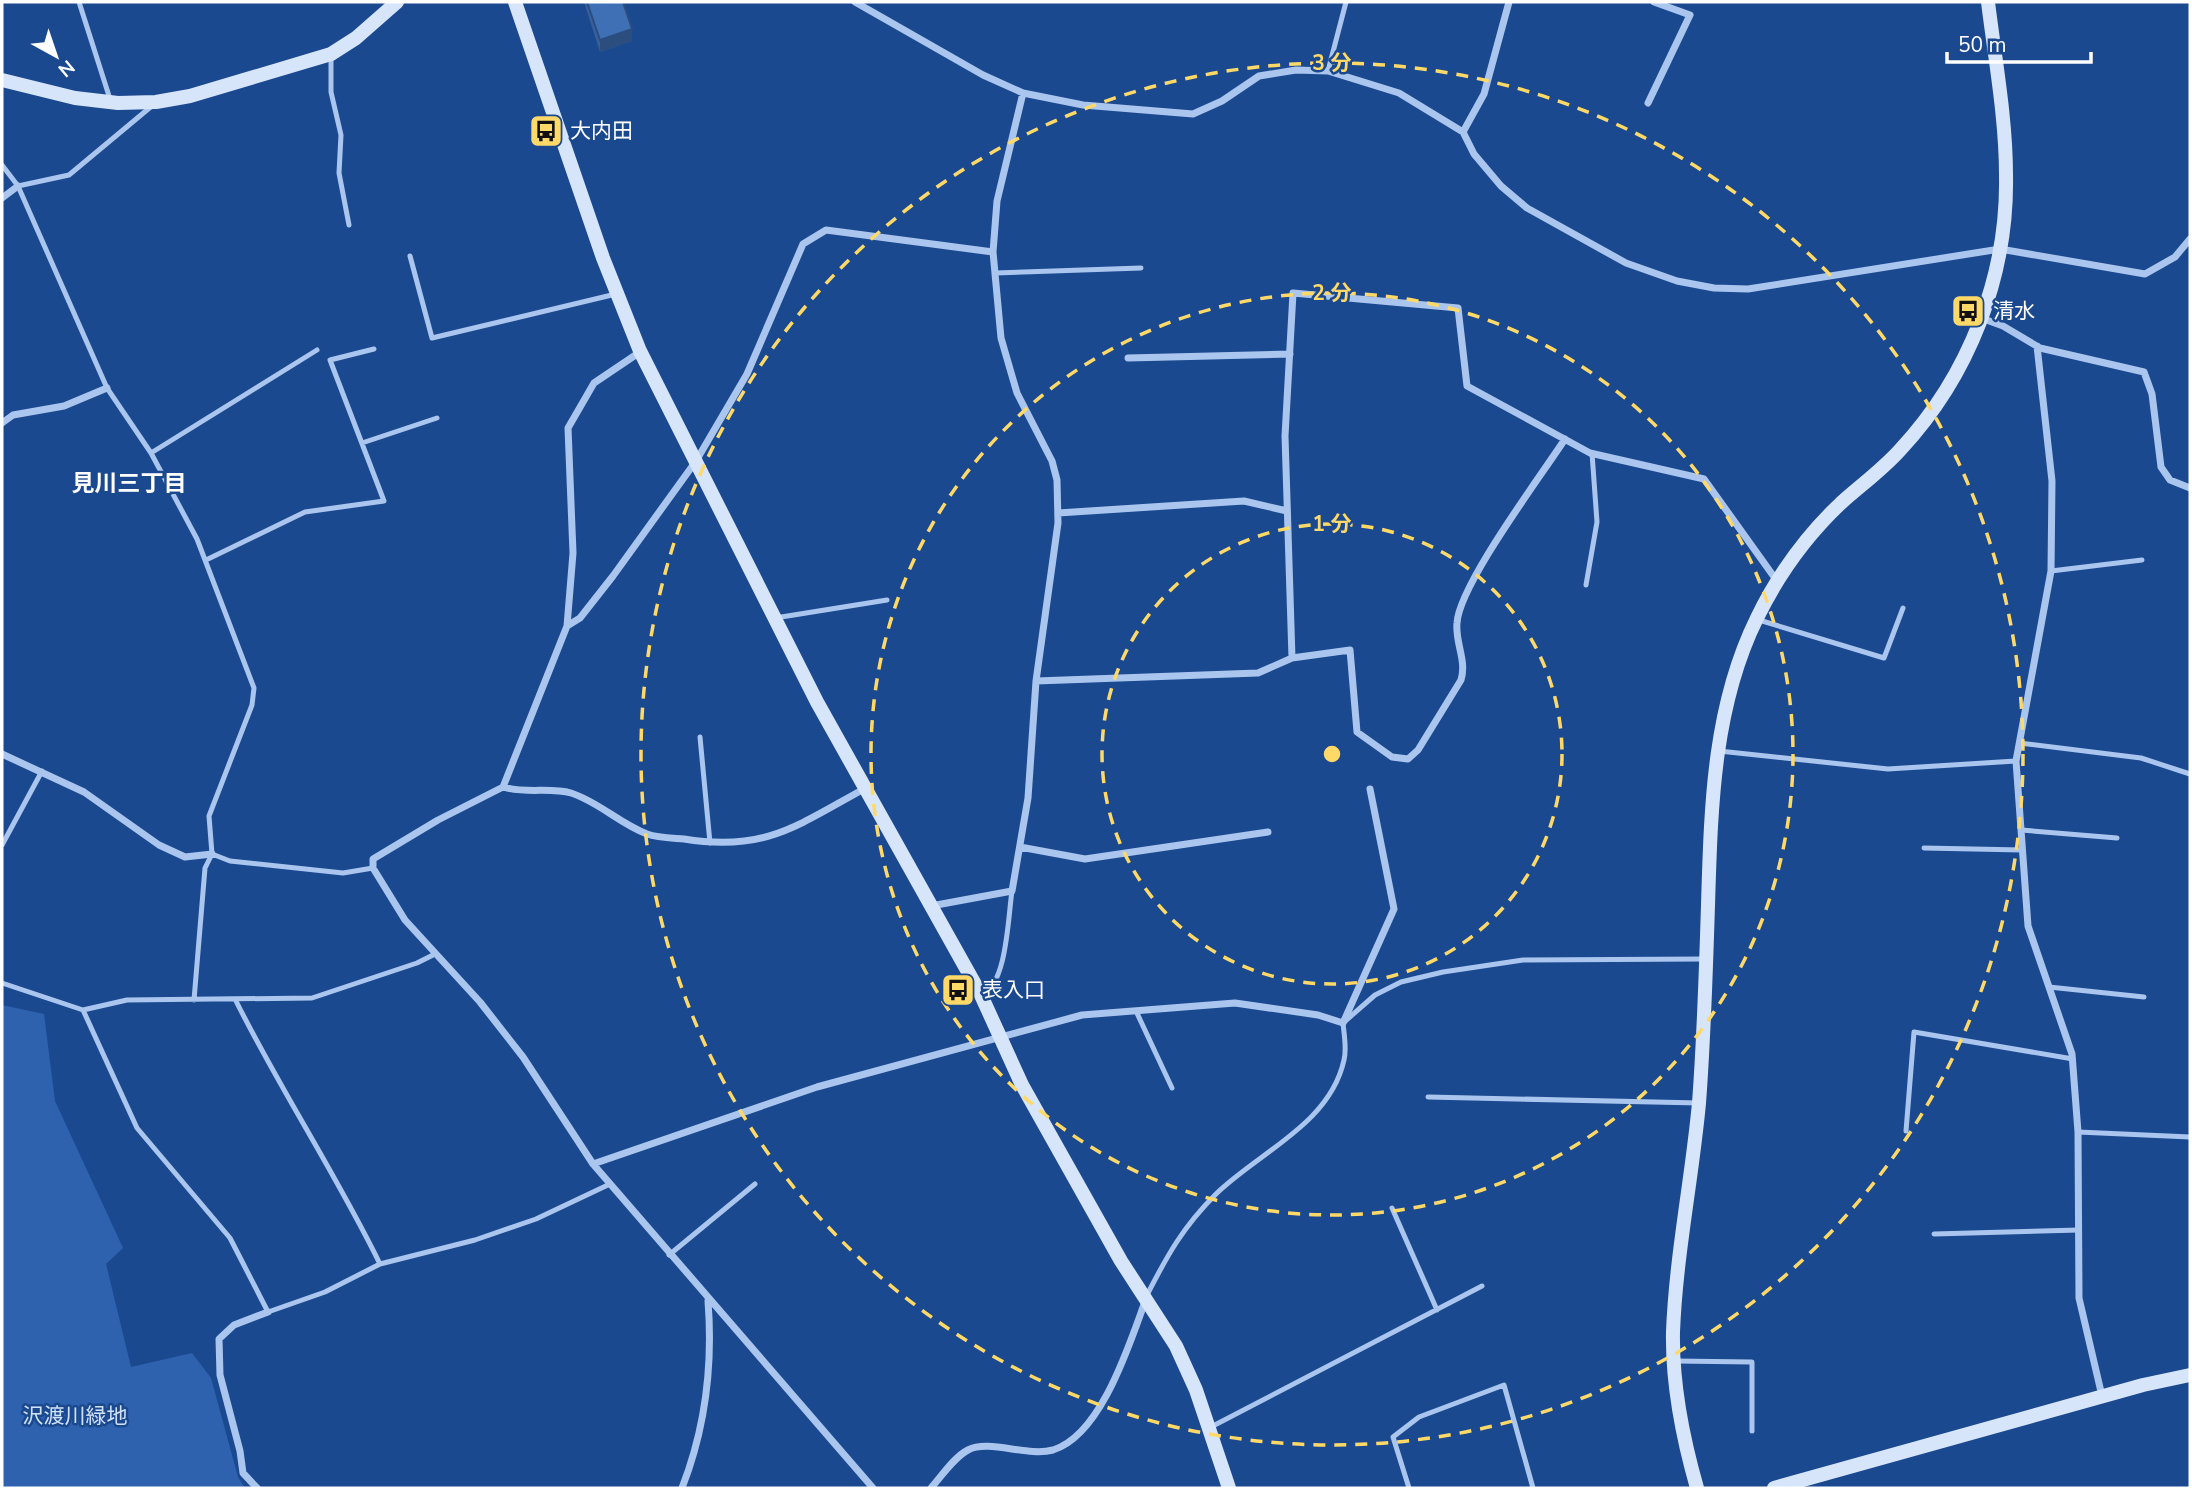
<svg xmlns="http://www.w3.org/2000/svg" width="2192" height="1490" font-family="'Nunito Sans','Noto Sans JP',sans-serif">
<rect width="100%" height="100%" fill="#1b4990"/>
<path fill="#2e62ae" d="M2,1005L44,1014L55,1101L123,1248L106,1264L131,1367L192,1353L211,1378L238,1477L245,1488H2Z"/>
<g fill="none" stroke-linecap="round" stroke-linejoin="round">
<path stroke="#aac6ee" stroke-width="5" d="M79,2L110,99
M331,57V92L341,135L339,173L349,225
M1328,71L1346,2
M2,165L18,186L107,388L151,453L197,539L254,688L252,705L209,816L212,854L230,861L343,873L373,868
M18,186L69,175L153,105
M410,256L432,338L616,294
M995,273L1141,268
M362,443L437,418
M151,453L317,350
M206,560L305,512L384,501L330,360L374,349
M2051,571L2142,560
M1586,585L1597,522L1592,453
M775,618L887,600
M1759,620L1884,658L1903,608
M700,737L710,843
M2019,743L2141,758L2190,774
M1719,751L1888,769L2016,761
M2021,830L2117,838
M2,845L42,771
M1924,848L2022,850
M2,983L83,1010L127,1000L312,998L417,963L435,954
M2049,987L2144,997
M982,995C1007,984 1008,917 1012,891
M194,1000L205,868L212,854
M236,1001C281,1091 336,1174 380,1264
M83,1010L137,1128L230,1238L268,1312L325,1292L380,1264L475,1240L536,1219L610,1184
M1136,1011L1172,1088
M1428,1097L1699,1103
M1906,1131L1914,1032L2073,1059
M2078,1132L2190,1137
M1392,1208L1437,1310
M1934,1234L2079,1230
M669,1255L755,1184
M1147,1295C1168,1254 1183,1227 1216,1194C1259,1152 1330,1124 1344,1060C1347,1049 1344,1034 1343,1023L1375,995L1401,982L1443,972L1523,960L1703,959
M1675,1361L1752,1362V1431
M1209,1428L1482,1286
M1409,1488L1393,1437L1419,1417L1504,1385L1533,1488"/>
<path stroke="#aac6ee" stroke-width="7" d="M855,2L983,75L1023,93L1083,105L1193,114L1222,101L1259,76L1296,70L1328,71L1399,93L1463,132L1474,154L1501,186L1527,208L1626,263L1677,281L1714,288L1748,289L2000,249L2145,274L2175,257L2190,239
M1648,103L1690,15L1654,2
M1463,132L1484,94L1509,2
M2,198L18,186
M1981,318L2003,326L2040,348L2144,372L2152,394L2161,467L2170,480L2190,488
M2037,346L2052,481L2051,571L2016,761L2028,926L2072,1054L2078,1132L2079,1298L2102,1396
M1128,358L1290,354
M2,423L13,415L64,406L107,388
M1058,513L1244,501L1287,511
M567,626L573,553L568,428L594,383L640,352
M1292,658L1350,650L1357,732L1392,757L1408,759L1418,750L1461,680C1467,660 1455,643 1457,623C1459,585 1541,476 1565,439
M1036,681L1258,673L1292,658L1285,436L1293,293L1458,308L1467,386L1590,453L1704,479L1777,581
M2,754L84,792L159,845L185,857L212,854
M503,787C525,794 550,787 571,793C599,802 620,824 647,834C658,838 672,838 684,839C765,852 796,826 864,789
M1020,847L1085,859L1268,832
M931,906L1012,891L1028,798L1036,681L1058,523L1057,480L1052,461L1017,393L1001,338L993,252L997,201L1023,93
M593,1164L817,1087L1082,1015L1235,1003L1318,1015L1343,1023L1394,909L1370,789
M257,1488L243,1473L240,1451L220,1375L219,1339L234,1325L268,1312
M682,1488C705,1429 713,1365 708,1301
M873,1488L593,1164L523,1057L480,1002L405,920L373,868V859L438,820L503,787L567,626L580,618L613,576L696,461L747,374L803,244L826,230L993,252
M931,1488C941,1477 954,1457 968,1450C989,1439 1027,1457 1053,1450C1102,1435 1130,1342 1146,1299"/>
<path stroke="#d7e5fa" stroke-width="14" d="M515,2L603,258L640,351L817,702L981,995L1022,1085L1121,1261L1176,1346L1196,1390L1229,1488
M2,80L75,98L118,103L156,102L190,96L331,54L356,38L397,2
M1697,1488C1683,1439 1672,1383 1673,1332C1676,1255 1692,1179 1699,1103C1704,1037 1706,971 1708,905C1711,807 1713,707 1757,618C1778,575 1806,536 1841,503C1861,485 1882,470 1900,450C1969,376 2008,276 2006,175C2006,118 1995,59 1988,2
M1774,1488L2143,1385L2190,1375"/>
</g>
<path fill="#36609d" d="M584,2H623L632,41L600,52Z"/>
<path fill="#2c4e7f" d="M632,29V41L600,52V40Z"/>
<path fill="#3f70b6" stroke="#2c4e7f" stroke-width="2" d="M587,2H623L632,29L600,40Z"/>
<g fill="none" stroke="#ffd967" stroke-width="3.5" stroke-dasharray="12 9">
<circle cx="1332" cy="754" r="230"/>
<circle cx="1332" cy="754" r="461"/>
<circle cx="1332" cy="754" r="691"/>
</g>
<defs>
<symbol id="bus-square" viewBox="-11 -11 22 22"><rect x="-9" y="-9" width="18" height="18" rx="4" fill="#ffd967" stroke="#1b4990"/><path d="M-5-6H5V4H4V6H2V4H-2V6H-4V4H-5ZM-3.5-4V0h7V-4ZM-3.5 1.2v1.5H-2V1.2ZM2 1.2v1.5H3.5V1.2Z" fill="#111"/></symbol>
</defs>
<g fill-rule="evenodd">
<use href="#bus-square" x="527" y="112" width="38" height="38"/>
<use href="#bus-square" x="1949" y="292" width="38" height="38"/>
<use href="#bus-square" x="939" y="971" width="38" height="38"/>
</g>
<g text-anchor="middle" stroke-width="5" stroke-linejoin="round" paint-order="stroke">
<g font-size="21" fill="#fff" stroke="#1b4990" text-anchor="start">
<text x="570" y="138">大内田</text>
<text x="1993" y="318">清水</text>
<text x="982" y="997">表入口</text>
</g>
<g font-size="21" fill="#d0e1fa" stroke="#1b4990">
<text x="75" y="1423">沢渡川緑地</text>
</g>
<g font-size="23" font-weight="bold" fill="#fff" stroke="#1b4990">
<text x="129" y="491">見川三丁目</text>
</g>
</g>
<circle cx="1332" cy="754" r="10" fill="#ffd967" stroke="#1b4990" stroke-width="3.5"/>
<g font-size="21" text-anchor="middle" font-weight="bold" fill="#ffd967" stroke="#1b4990" stroke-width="5" stroke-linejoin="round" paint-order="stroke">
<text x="1332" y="70">3 分</text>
<text x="1332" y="300">2 分</text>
<text x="1332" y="531">1 分</text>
</g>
<rect width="2192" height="1490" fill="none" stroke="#ffffff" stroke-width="7"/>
<g transform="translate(56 56) rotate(140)" stroke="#1b4990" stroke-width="5" paint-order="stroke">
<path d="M0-5L12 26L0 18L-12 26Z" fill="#ffffff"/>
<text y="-10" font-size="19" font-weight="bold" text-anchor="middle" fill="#ffffff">N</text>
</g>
<path d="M1947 52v10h144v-10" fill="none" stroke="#ffffff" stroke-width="3.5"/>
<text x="1958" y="52" font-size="21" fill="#ffffff" stroke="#1b4990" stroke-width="5" paint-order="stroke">50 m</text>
</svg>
